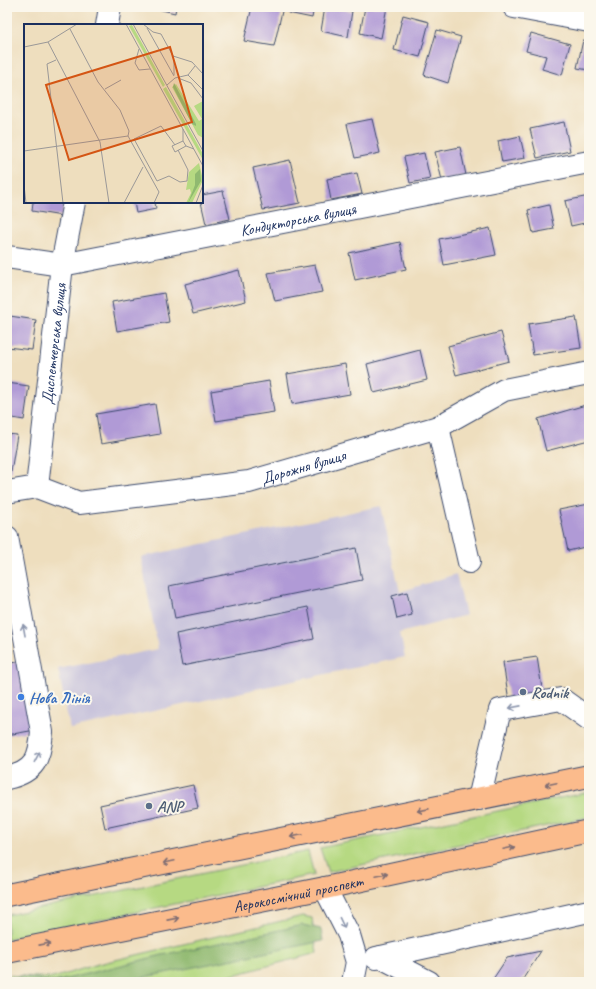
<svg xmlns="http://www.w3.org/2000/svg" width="596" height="989" font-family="Caveat,sans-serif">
<rect width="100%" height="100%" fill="#fbf7ec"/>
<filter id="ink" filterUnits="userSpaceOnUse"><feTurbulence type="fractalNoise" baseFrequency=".025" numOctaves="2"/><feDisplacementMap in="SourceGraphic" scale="8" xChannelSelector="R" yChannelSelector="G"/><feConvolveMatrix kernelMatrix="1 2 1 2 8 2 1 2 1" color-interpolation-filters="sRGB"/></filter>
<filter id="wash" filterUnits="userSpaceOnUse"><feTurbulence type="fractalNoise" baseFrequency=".012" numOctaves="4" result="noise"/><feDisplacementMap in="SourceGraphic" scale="16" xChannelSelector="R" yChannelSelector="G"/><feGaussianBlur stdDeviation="0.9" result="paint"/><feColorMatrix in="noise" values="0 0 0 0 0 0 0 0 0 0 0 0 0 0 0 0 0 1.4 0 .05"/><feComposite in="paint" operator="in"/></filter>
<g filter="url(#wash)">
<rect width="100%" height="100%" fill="#eedebe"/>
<path fill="#c5c0da" d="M381,506L400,592L456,574L466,615L400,633L405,657L70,729L58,669L158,649L141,557Z"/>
<path fill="#b6d982" stroke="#688470" d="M589,792V817L328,872L320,848Z
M308,851L314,875L7,939V915Z
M303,916L312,918L317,953L207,982H7V975L53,978L98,964Z"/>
<path fill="#90b970" stroke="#567467" d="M303,925L321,929L323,941L120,982H7V979L22,976L54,982L162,955Z"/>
<g id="blocks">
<path fill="#b09ad6" d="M149,7H176L175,13Z
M252,7H283L274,46L244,41Z
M289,7H314L312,18L288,13Z
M325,7L352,11L348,37L321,31Z
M365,7H387L381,38L360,33Z
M403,15L429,22L420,57L394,50Z
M437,30L461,37L448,83L424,75Z
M531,33L570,44L562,75L542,69L546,56L526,51Z
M583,40L589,41V70L577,68Z
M372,119L380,153L355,158L347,124Z
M564,122L570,151L537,158L530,129Z
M520,136L525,158L502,162L498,141Z
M460,147L466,175L442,180L435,152Z
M424,153L430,179L410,183L404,157Z
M290,160L300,203L263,210L253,168Z
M357,173L362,194L331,200L327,179Z
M223,191L230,219L206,224L201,202L202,195Z
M589,196V222L571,226L565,201Z
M33,202H64L62,216L32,211Z
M134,202H155L156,209L136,213Z
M549,205L554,229L533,233L528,210Z
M490,228L496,255L444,265L439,239Z
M400,242L406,269L355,280L349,253Z
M315,265L322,292L275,301L268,273Z
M239,270L246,301L193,314L185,284Z
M164,293L169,322L117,331L112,302Z
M10,316L36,320L32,350L7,347Z
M576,317L581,348L533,355L528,324Z
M501,332L509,361L456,375L448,346Z
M420,350L427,380L374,393L367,364Z
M345,364L350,394L292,404L287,374Z
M269,381L274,412L216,421L211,391Z
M7,383L29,386L24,420L7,417Z
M155,404L160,434L101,444L96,414Z
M589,404V440L546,451L538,419Z
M7,434L17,435L11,472L7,471Z
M589,504V546L568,551L559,510Z
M356,548L362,580L175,618L169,586Z
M407,592L412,615L397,619L392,596Z
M308,607L314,639L182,666L176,634Z
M537,657L543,695L509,701L503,662Z
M27,660L41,729L7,735V664Z
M193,785L198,808L105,828L100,805Z
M541,951L521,982H491L507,958Z"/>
</g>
</g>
<g filter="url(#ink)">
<use href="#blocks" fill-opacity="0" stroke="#3b496c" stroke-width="1"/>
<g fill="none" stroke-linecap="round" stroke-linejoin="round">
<defs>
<g id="minor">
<path d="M514,7L589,21"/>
<path d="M107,25L110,7"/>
<path id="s1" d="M7,257L62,265L589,162"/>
<path d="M438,427L469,562"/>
<path id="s2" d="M37,487L62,265L74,202"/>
<path id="s3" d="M7,492L37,487L79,503L249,482L438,427L504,390L589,373"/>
<path d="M7,537L42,732C40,758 35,772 7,778"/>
<path d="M479,799L500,710L561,699L589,719"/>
<path d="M325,888L349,935L357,962L353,982"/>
<path d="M381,957L589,911"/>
<path d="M376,958L381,957L429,982"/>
</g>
<g id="major">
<path d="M7,895L589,776"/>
<path id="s4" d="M7,952L325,888L589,831"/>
</g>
</defs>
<use href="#minor" stroke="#3b496c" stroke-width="24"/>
<use href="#major" stroke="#3b496c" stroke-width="24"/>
<use href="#minor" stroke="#fff" stroke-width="22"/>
<use href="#major" stroke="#fbbb8c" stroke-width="22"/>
</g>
<defs><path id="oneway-shaft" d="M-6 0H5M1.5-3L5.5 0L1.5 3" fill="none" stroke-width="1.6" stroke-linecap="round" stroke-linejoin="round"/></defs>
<g stroke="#8d97ae">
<use href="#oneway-shaft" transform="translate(24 630) rotate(-100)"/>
<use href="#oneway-shaft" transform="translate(515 707) rotate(169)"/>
<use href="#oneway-shaft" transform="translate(37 757) rotate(-63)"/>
<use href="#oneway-shaft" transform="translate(342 923) rotate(64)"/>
</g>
<g stroke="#806e73">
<use href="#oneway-shaft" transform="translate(551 784) rotate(168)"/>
<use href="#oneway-shaft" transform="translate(423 810) rotate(169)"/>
<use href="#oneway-shaft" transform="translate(296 836) rotate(168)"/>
<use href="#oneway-shaft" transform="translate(509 848) rotate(-12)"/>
<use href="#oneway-shaft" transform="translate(169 862) rotate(168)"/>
<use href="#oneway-shaft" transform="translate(382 875) rotate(-12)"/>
<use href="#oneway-shaft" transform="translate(173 919) rotate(-11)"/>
<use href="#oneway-shaft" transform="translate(45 944) rotate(-11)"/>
</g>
</g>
<g fill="#5c6f8a" stroke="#fbf7ec" stroke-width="1.5">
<circle cx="523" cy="692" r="4"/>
<circle cx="149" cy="806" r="4"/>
</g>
<circle fill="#3f7fe0" stroke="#fbf7ec" stroke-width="1.5" cx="21" cy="697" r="4"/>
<g text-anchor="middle" stroke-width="4" stroke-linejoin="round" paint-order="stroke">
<g font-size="16" fill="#1b2f5e" stroke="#fbf7ec">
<text dy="6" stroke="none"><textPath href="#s1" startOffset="296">Кондукторська вулиця</textPath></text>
<text dy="6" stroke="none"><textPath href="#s2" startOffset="144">Диспетчерська вулиця</textPath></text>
<text dy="6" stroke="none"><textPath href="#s3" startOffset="303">Дорожня вулиця</textPath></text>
<text dy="6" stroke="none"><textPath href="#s4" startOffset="297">Аерокосмічний проспект</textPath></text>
</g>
<g font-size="16" font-weight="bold" fill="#4e5e75" stroke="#fbf7ec" text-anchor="start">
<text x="531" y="698">Rodnik</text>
<text x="157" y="812">ANP</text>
</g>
<g font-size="16" font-weight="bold" fill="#366cbe" stroke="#fbf7ec" text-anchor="start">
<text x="29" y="703">Нова Лінія</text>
</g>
</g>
<g transform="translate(24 24)">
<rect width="179" height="179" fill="#eedebe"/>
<path d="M108,1L141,61L139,63L105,2ZM152,60L175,97L178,95L170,82L179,77V114L174,111L148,63ZM142,63L179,130V136L139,65ZM175,139L179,156L168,179H162L167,169L166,165L162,166L165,148Z" fill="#b6d982"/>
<path d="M150,59L172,100V102L168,100L149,63ZM176,145L177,157L164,179L171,161V150Z" fill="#90b970"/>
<path fill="none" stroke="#9a9898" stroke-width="1" d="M102,0L179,142M109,0L179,127M119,0L129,8L137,10L149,32L168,38L179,50M123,4L150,52M46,5L74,58L96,86L105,107L104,112L135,168L130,179M24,18L76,118L85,179M0,23L24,18L53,0M115,25L111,39L115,46L126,45M32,36L23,40L39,179M150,51V37M164,51L179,66M154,54L167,59L179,75M143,61L151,54L164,51L171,42M81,65L97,56M159,105V117L162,122L170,125M159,117L148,122L151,128L162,122M151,121L137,102L110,115L133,157L145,152L156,158L163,157L164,146L154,126M0,127L104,112M0,161L2,179M100,179L119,143M172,179L179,161"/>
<path fill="#d45514" fill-opacity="0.15" stroke="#d45514" stroke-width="2" d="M146,23L168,98L45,136L22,61Z"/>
<rect width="179" height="179" fill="none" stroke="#1b2f5e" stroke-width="2"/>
</g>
<rect width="596" height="989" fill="none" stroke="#fbf7ec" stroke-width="24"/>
</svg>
